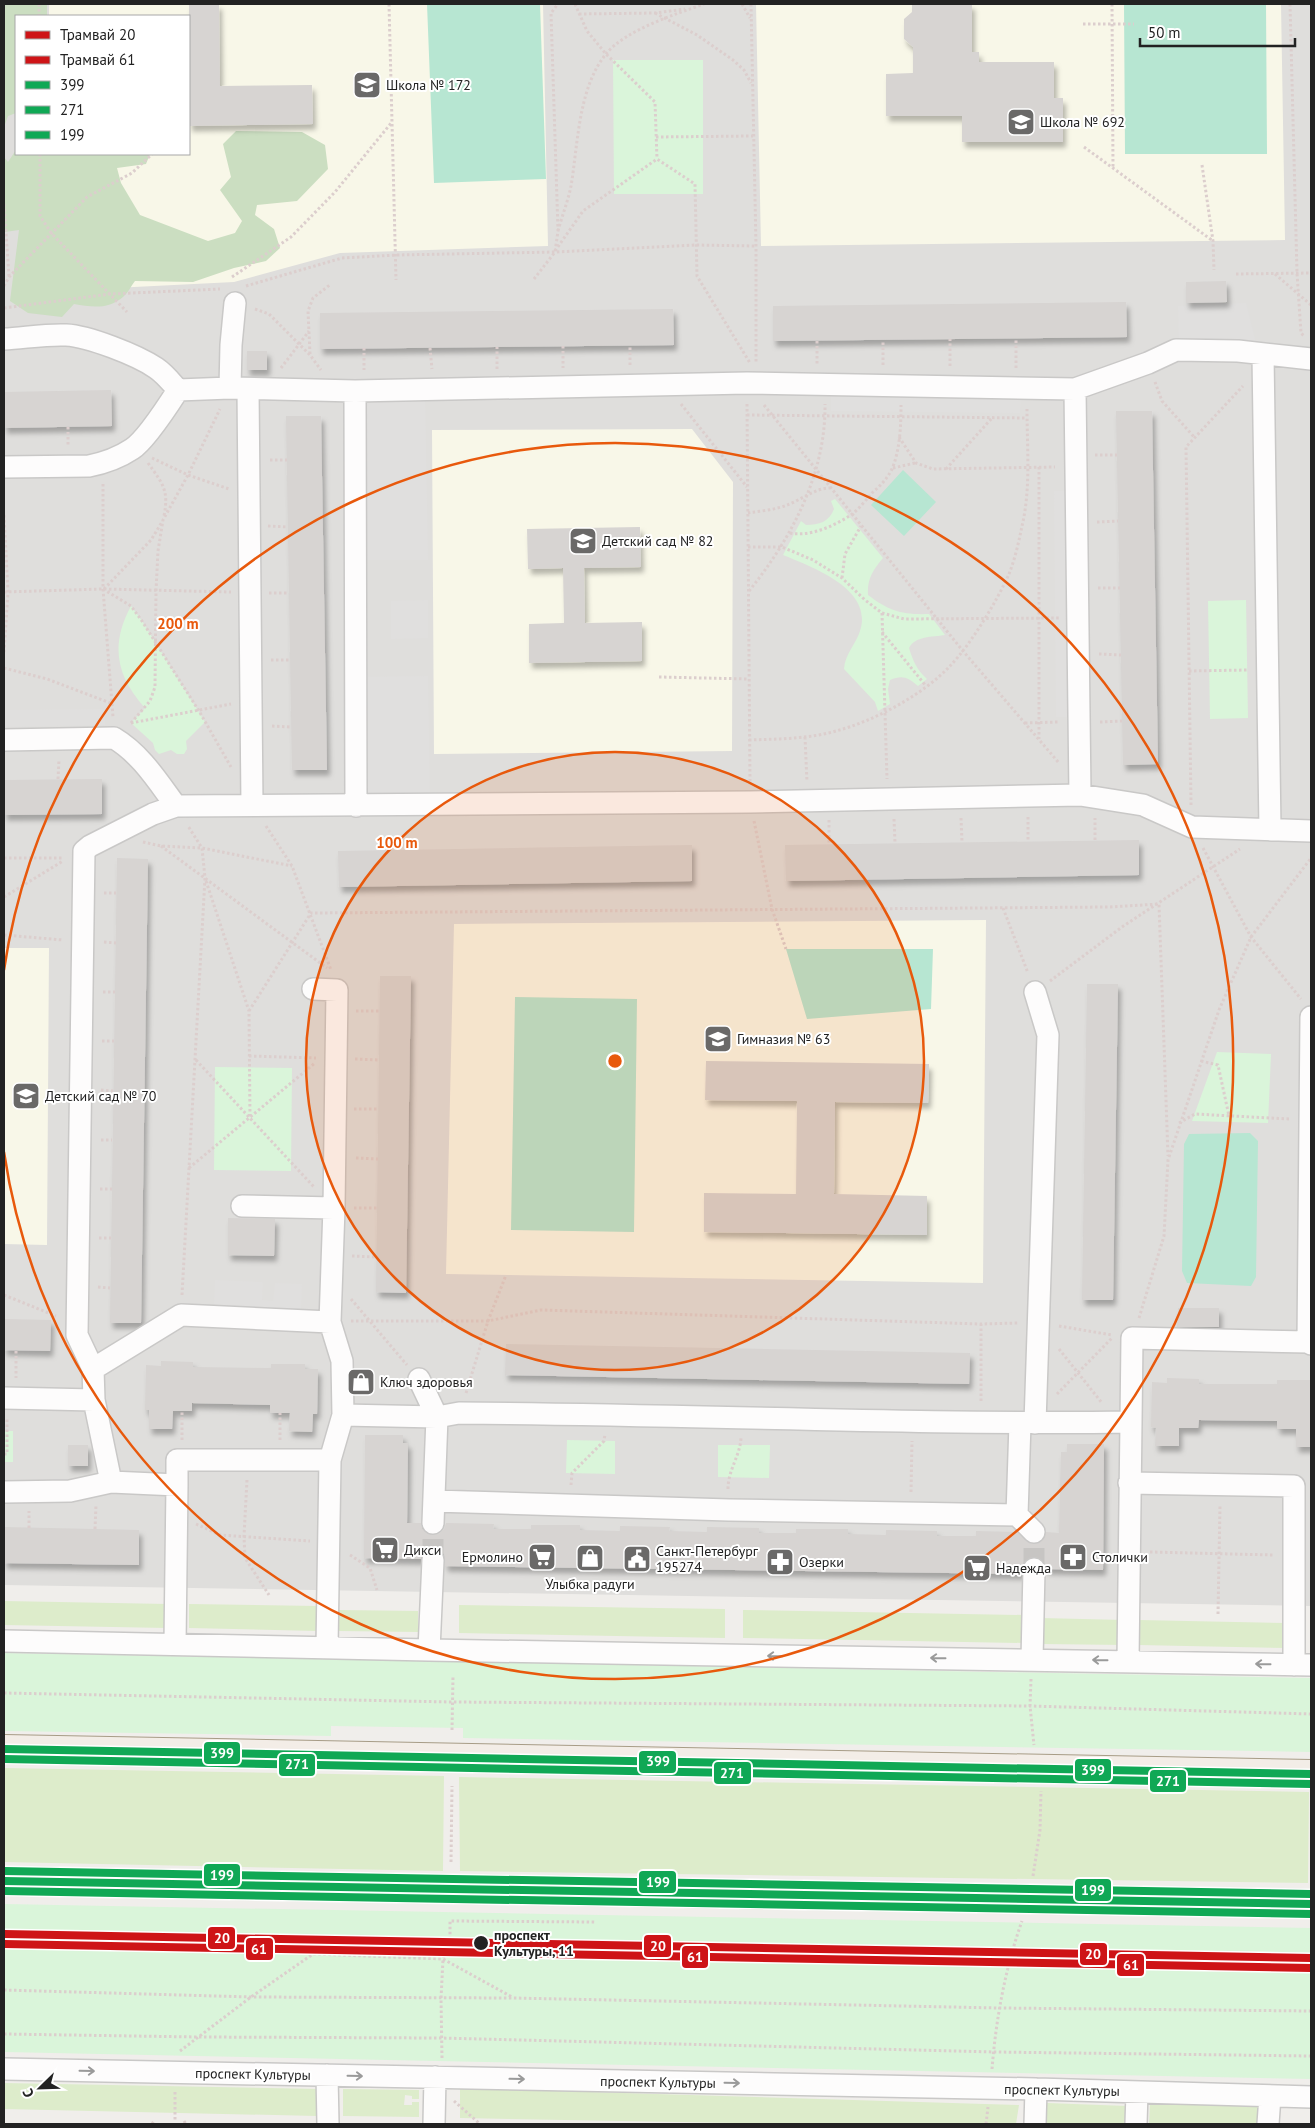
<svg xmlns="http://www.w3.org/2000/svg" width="1315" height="2128" font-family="'PT Sans',sans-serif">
<defs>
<filter id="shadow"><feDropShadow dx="3" dy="5.5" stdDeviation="2.5" flood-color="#0004"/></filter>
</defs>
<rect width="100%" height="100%" fill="#f0eeeb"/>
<path fill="#dfdedc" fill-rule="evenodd" d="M4,4H1311V1606L4,1585ZM16,16H189V154H16Z"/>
<path fill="#f8f7e8" d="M49,4H543L548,246L340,253L234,282L114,288L49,154H189V16H49Z
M756,4H1281L1285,240L761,246Z
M692,429L733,482L732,751L434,754L432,430Z
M986,920L983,1283L446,1274L454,924Z
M4,948H49L47,1245L4,1244Z"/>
<path fill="#ddeccb" d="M4,1601L168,1604L167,1628L4,1625Z
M189,1604L318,1606L317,1631L189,1628Z
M459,1605L725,1609V1638L459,1633Z
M339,1610L418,1611V1632L339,1631Z
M743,1610L1025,1615V1643L743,1638Z
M1040,1618L1125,1620V1645L1040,1644Z
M1139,1620L1285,1623V1648L1138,1645Z
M4,1768L444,1776L443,1871L4,1862Z
M459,1777L1309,1792L1308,1883L460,1871Z
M4,2083L317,2089V2116L4,2109Z
M460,2088L1019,2105L1016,2124H785L460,2118Z
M343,2089L419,2090V2099H412V2096L405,2095L404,2105H412V2102H419V2117L343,2116Z
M1047,2103L1127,2106L1124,2124H1046Z
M1150,2104L1259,2106L1258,2124H1149Z"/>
<path fill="#cbdec1" d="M4,4H47V16H16V113L8,116L4,127Z
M236,131L302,132L325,145L328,169L297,201L257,205L255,215L274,229L280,248L266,261L234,268L193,282L135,281C131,286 128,293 123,297C108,310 91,307 74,304L62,317L28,313L10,301L19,230L5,232L4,238V157L8,162L16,150V154H150L146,164L117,168L121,183L140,215L208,241L235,233L242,221L220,190L231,177L223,144Z"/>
<path fill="#daf5da" d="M613,60H703V194H614Z
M835,499L883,558C873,570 867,579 868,595C889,611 902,615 929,614L945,635C932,637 915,636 909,648C913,661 917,670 927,679L918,686C908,677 902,675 890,680L888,689L890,704L878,711L875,702L844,669C845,654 856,644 860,631C874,589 812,567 783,555L801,521L806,525C819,525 829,522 834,509L831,501Z
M1246,600L1248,718L1210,719L1208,601Z
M131,606L142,621L205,722L186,741L187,749L184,754H177L171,750L159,754L155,750L153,743L131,723L145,708C116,676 110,645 131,606Z
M1217,1052L1271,1054L1268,1123L1192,1121Z
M215,1067L292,1068L291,1171L214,1170Z
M4,1431H13V1462H4Z
M567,1440L615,1441V1474L566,1473Z
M718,1445H770L769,1478L718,1477Z
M4,1653L1311,1678V1752L463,1738V1728L331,1726V1736L4,1731Z
M4,1904L1311,1928V2079L4,2052Z"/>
<path fill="#b7e6d2" d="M427,4H540L546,179L434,183Z
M1124,4H1266L1267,154H1125Z
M903,470L936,502L904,536L871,505Z
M786,949H933L931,1009L807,1019Z
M515,997L637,999L634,1232L511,1230Z
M1250,1133L1258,1141L1256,1277L1251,1286L1187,1283L1182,1271L1184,1144L1189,1134Z"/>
<path fill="#e0dfde" d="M1246,303L1257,347L1179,343L1178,306Z
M425,389L428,560H355V391Z
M831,390L1021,392L1020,413L831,411Z
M1054,491H1069L1071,717H1056Z
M428,600V638L391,639V601Z
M428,676L430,805L356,806L354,677Z
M105,709V725L4,727V710Z
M215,1280L263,1282L262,1300L273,1301L275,1283L302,1284L301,1311L214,1306Z"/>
<path fill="#d7d4d2" filter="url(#shadow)" d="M189,4H219L220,86L312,85L313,124L189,126Z
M912,4H972V52H979V62H1054V98H1063V142H962V116H886V74L913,73V47L904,39V19L912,12Z
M1226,281L1227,302L1186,303V282Z
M1126,302L1127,337L773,341V306Z
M673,309L674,345L320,349V313Z
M247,351H267V370H247Z
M111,390L112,426L4,428V392Z
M1116,411H1152L1158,764L1123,765Z
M286,416H321L327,770H292Z
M640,527L641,567L584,568L585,623L642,622V661L529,663V624L564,623L563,568L528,569L527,529Z
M102,779V814L4,815V780Z
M1139,840V875L786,881L785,845Z
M692,845V881L339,887L338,851Z
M117,858L148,859L141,1323H110Z
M380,976H411L406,1293L376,1292Z
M1087,984H1118L1113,1300H1082Z
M706,1061L929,1064L928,1103L835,1102L834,1194L927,1196V1235L704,1232V1193L796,1194L797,1101L705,1100Z
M228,1218L275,1219L274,1256L228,1255Z
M1178,1308H1219V1327H1177Z
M4,1319L51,1320L50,1351L4,1350Z
M506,1344L970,1353L969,1384L505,1375Z
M161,1361L193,1362V1367L271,1368V1364H305V1369H318L317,1414H313L312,1432L289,1431L290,1413H270V1405L192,1403V1411H173L172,1429H149V1410H145L146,1365L161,1366Z
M1167,1378L1199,1379V1384H1277V1380H1311V1447H1296V1429H1277V1421L1199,1420L1198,1428H1179V1446H1155L1156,1428L1151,1427L1152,1382L1167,1383Z
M365,1435H403V1443H408L407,1523H421L422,1529L432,1535L439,1534L444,1529L446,1523L494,1524L493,1529H531V1525H580V1530L620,1531V1526L670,1527L669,1531L707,1532V1527L759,1528V1533H796V1529H848V1534L886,1535V1530L937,1531V1536H976V1531L1016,1532L1031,1544L1042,1541L1046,1532L1059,1533L1061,1452H1067V1444H1104L1103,1570L1046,1569L1041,1559L1034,1557L1024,1562L1021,1574L445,1566L444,1554L439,1549L433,1548L423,1553L421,1559L364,1558Z
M68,1445H88V1466H68Z
M4,1527L139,1530V1565L4,1563Z"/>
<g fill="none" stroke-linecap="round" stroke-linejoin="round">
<path stroke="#c7c5c3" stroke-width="21" stroke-dasharray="21 11" stroke-linecap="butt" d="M433,1560V1523
M1034,1569V1532"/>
<defs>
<path id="minor" d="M4,339C24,338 46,334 66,335C88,336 137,355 156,368C165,374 171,382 178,390
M1263,355L1270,830
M230,388L231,345L235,303
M248,389L252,805
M1075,389L1080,795
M355,391L356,806
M4,467L89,466C104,463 120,457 132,449C146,440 169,404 178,390L230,388L355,391L747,383L1075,389L1148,363L1176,350L1238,351L1311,359
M4,740L114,738C141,754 158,782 176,806
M313,989L337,990L334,1208L330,1322L342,1361L343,1415L330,1460L327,1647
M242,1206L334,1208
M1308,1342L1311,1017
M93,1369L77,1335L84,851L90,846L153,814L176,806L750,802L1080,795L1143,805L1192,827L1311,831
M419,1379L437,1417L433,1523
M4,1398L94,1400
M343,1415L437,1417L459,1413C683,1414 907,1425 1131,1422L1128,1661
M1131,1422L1132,1338L1308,1342L1311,1344
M1035,1423L1048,1035L1035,992
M111,1482L94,1400L93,1369L181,1315L330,1322
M1129,1483L1294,1486V1665
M177,1485V1460H330
M4,1492L70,1491L111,1482L177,1485L175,1644
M434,1501L729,1510L1017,1515L1034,1532
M1017,1515L1020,1423
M4,1641L429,1650L1311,1665
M429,1650L433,1560
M1032,1660L1034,1569
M4,2069L1036,2089L1311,2097
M327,2075L328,2124
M434,2124L435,2077
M1035,2124L1036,2089
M1136,2124L1137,2092
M1268,2124L1270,2096"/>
<path id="major" d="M4,1749L1311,1774
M4,1881L1311,1904"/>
</defs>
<use href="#minor" stroke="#c9c8c7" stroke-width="24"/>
<use href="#major" stroke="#a79c86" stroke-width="30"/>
<path stroke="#dccecd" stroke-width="3" stroke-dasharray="2.5 2.5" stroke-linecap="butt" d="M39,4V16
M389,4L396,280
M575,4L587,31L606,54L655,102L657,159
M742,4L750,18
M751,4L756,246V363
M1112,4L1113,168
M1290,4L1297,273L1301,333L1305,337
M655,13L697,35L733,60L744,70L751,83
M579,14L655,13L685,9
M1083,24H1134
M656,137L753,136
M1084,147L1213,241
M40,154V216L52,234L127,312
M1202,165L1213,241L1214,270
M4,204L9,276
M558,231C562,216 568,201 571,186C578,145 578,88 606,54C625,30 676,14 704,4
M555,251L583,211L657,159L695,184L697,276L750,363
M1236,274L1311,273
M1275,274L1311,305
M232,277L291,237L335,192L392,122
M534,279L555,252L558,231L551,13L558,4
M4,286L9,277L87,197L132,173L152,154
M246,286L342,258L397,255L555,252L695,245L756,246
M4,308L110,294L220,289
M255,309L269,314L310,355L321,370
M817,341V365
M563,346V368
M364,348V370
M430,348L432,369
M310,354L308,311L313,298L331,284
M630,365V345
M883,365V340
M950,366V339
M281,368L309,331
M1016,368V339
M497,369V347
M1155,382L1162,401L1195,438
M681,404L747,487
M747,404L750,783
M764,405L963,651L1059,763
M747,415L1027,418
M68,427V446
M899,437L916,463L933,469L1055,467
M1095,455H1117
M152,458L188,475L229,489
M270,460H287
M148,463C163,484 169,490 164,516
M1039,467V739
M893,468L915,463
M946,469L992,418
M103,484V589L113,717
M748,513C760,511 775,510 787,505C801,500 815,488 830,488
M4,515L8,592L4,653
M1097,522L1118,521
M268,526L288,527
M790,533C810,537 834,526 851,515C859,509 866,500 872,493C880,486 887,479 892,469C900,450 901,426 901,405
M748,547H782L813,560L842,578L865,600L882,613L904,619L1059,618
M842,578L845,554L861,526
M1098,588H1120
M103,589L131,606L142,621L199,711L231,767
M104,589L151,540L162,522
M749,591C791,539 826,474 825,404
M4,592L103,589L231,592
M269,593H289
M882,613L887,779
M882,632L926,686
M1099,654L1121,655
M271,660H290
M4,668L47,679L113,704
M1189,671L1247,670
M659,677L749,679
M1100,722L1122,721
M131,723L150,701L155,687L156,591L158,551L163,520L188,475L220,409
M131,723L231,704
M1025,723L1059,722
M272,726L291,727
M805,737L807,782
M749,740C778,739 808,739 836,731C874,721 923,695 950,666C971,644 997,601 1009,574C1015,559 1019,541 1022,526C1031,488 1027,448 1027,409
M58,779L59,760
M1191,805L1186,447L1243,386
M1028,817V841
M961,818L962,842
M894,819L895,843
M829,820V844
M754,821L772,909L786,949
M266,826L292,866L331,970
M1095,840V818
M143,842L161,846L202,848L292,866
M161,846L327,968
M1203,848L1251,937L1301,999
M4,858H64
M206,881L249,1011L250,1118
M104,893H116
M4,897L63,861
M1003,908L1028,973
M4,935L63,940
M104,942L116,943
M1050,981L1122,927L1240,849
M103,992H115
M249,1011L311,913L1109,907L1159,904L1168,1156
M356,1011H380
M102,1041H114
M249,1056L316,1058
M355,1059L379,1060
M196,1060L314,1187
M1201,1061L1218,1065L1229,1116
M101,1090L113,1091
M354,1109H378
M1179,1123L1195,1114L1289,1119
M101,1140H112
M356,1158L378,1159
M189,1168L315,1063
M100,1189H112
M354,1208H377
M99,1238H111
M352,1256L376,1257
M98,1287L110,1288
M4,1295L56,1316
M182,1295L205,878L202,848L188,826
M351,1299L407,1365
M1139,1318L1164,1236L1168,1160L1219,1010L1251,937L1311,858
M351,1321H488L541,1310L981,1324L1018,1323
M1059,1326L1112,1335
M1059,1349L1102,1403
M16,1351V1378
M466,1393L488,1321L506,1275
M1057,1394L1112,1338
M981,1401V1324
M182,1440V1411
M280,1440V1413
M4,1454H7V1419
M247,1480L244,1536L245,1558L269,1595
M571,1485L572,1473L604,1441L605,1434
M728,1489C728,1470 740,1456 741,1438
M911,1492L912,1441
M196,1524L220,1535L310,1541
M29,1528V1511
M95,1529L96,1505
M1150,1552L1273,1555
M350,1555L370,1568L377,1590
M1218,1614L1220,1505
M1031,1679L1030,1706L1034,1745
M4,1693L452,1702L1030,1706L1311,1714
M452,1730L453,1676
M451,1862L452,1786
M1033,1876L1040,1830L1041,1791
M1009,1963L1311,1967
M4,1990L251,1997L513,1998L999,2008L1311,2011
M4,2034L198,2037L441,2038L994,2052L1311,2056
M180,2051L251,1997L313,1954L443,1959L512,1997
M442,2058L441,1999L443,1959L450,1941V1921L595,1922
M992,2069C996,2019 1005,1969 1022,1921
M175,2092V2121
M454,2101L480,2124
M184,2121L186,2124
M152,2124L154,2121
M986,2124L988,2107"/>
<use href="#minor" stroke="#fdfcfc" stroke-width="21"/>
<use href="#major" stroke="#f3ede7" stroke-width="28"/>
<defs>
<path id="bus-1" d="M4,1749L1311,1774
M4,1881L1311,1904"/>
<path id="bus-2" d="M4,1759L1311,1784
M4,1891L1311,1914"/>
<path id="bus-3" d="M4,1871L1311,1894"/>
</defs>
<use href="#bus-1" stroke="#fff" stroke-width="11"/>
<use href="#bus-2" stroke="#fff" stroke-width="11"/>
<use href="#bus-3" stroke="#fff" stroke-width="11"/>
<use href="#bus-1" stroke="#10a855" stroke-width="8"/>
<use href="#bus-2" stroke="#10a855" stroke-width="8"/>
<use href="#bus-3" stroke="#10a855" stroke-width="8"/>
<defs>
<path id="tram-1" d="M4,1934L1311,1958"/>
<path id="tram-2" d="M4,1944L1311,1968"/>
</defs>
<use href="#tram-1" stroke="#fff" stroke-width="11"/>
<use href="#tram-2" stroke="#fff" stroke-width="11"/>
<use href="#tram-1" stroke="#ce1417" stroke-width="8"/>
<use href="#tram-2" stroke="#ce1417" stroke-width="8"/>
</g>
<defs><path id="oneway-shaft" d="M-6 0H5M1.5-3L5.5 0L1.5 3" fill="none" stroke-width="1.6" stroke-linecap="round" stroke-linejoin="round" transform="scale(1.25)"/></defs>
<g stroke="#9a9a9a">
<use href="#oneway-shaft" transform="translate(775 1656) rotate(-179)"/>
<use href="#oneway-shaft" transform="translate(938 1658) rotate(-179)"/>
<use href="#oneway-shaft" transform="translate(1100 1660) rotate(-179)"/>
<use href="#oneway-shaft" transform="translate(1263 1664) rotate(-179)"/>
<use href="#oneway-shaft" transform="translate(87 2071) rotate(1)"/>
<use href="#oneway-shaft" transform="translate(355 2076) rotate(1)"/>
<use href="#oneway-shaft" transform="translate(517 2079) rotate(1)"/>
<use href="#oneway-shaft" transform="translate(732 2083) rotate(1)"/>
</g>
<circle cx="615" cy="1061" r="309" fill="#e8590c" fill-opacity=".12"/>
<g fill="none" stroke="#e8590c" stroke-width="2.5">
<circle cx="615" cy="1061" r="309"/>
<path d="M4 970A618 618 0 1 1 4 1152"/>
</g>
<defs>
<symbol id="school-square" viewBox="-11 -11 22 22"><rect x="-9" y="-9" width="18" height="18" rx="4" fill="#6a6968" stroke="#fff"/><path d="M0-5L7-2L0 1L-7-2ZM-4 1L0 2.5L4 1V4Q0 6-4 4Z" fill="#fff"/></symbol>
<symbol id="shop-square" viewBox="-11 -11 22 22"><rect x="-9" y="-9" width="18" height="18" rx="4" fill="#6a6968" stroke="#fff"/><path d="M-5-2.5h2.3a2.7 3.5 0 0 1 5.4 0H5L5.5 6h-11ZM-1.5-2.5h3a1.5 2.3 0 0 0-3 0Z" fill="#fff"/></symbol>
<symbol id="supermarket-square" viewBox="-11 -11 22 22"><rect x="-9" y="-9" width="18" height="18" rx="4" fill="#6a6968" stroke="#fff"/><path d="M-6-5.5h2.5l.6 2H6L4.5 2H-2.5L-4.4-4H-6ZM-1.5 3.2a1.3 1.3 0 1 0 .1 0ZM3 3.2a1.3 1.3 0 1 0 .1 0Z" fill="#fff"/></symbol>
<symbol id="pharmacy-square" viewBox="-11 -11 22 22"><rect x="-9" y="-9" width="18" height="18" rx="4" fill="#6a6968" stroke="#fff"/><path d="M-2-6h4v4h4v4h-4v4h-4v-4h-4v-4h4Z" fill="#fff"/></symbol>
<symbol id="civic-square" viewBox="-11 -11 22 22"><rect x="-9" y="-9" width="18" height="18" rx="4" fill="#6a6968" stroke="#fff"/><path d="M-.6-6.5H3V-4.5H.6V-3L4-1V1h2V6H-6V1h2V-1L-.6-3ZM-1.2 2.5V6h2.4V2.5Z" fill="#fff"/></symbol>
</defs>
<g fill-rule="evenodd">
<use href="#school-square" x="351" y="69" width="32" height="32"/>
<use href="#school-square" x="1005" y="106" width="32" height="32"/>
<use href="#school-square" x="567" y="525" width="32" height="32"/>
<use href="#school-square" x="702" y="1023" width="32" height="32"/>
<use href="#school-square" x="10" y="1080" width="32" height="32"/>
<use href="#shop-square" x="345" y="1366" width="32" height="32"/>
<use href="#supermarket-square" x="369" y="1534" width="32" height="32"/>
<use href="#supermarket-square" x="526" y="1541" width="32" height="32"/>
<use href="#pharmacy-square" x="1057" y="1541" width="32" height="32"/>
<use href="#shop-square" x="574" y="1542" width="32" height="32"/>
<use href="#civic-square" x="621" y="1543" width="32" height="32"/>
<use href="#pharmacy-square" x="764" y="1546" width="32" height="32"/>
<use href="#supermarket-square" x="961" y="1552" width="32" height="32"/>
</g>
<circle fill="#222" stroke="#fff" stroke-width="2" cx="481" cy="1943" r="8"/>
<g text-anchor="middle" stroke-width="4" stroke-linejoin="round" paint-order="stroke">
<g font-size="14" fill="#222" stroke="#fff" text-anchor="start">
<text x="386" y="90">Школа № 172</text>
<text x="1040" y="127">Школа № 692</text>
<text x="602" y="546">Детский сад № 82</text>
<text x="737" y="1044">Гимназия № 63</text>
<text x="45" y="1101">Детский сад № 70</text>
<text x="380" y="1387">Ключ здоровья</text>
<text x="404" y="1555">Дикси</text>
<text x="656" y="1556">Санкт-Петербург<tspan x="656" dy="16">195274</tspan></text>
<text x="523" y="1562" text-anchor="end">Ермолино</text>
<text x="1092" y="1562">Столички</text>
<text x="799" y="1567">Озерки</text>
<text x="996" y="1573">Надежда</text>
<text x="590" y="1589" text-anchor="middle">Улыбка радуги</text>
</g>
<g font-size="14" font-weight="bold" fill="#222" stroke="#fff" text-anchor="start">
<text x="494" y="1940">проспект<tspan x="494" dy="16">Культуры, 11</tspan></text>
</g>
<g font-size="14" fill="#222" stroke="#fff">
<text transform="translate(253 2074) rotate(1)" y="5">проспект Культуры</text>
<text transform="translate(658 2082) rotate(1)" y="5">проспект Культуры</text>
<text transform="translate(1062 2090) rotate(1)" y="5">проспект Культуры</text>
</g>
</g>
<circle cx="615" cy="1061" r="8" fill="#e8590c" stroke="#fff" stroke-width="2.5"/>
<g font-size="15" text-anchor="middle" font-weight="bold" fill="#e8590c" stroke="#fff" stroke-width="4" stroke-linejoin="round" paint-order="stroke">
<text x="178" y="629">200 m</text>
<text x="397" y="848">100 m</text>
</g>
<g stroke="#fff" stroke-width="2">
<rect x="203" y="1741" width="38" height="24" rx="5" fill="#10a855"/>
<rect x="638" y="1750" width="39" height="24" rx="5" fill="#10a855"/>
<rect x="278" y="1753" width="38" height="24" rx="5" fill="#10a855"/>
<rect x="1074" y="1758" width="38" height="24" rx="5" fill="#10a855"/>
<rect x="713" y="1761" width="39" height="24" rx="5" fill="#10a855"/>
<rect x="1149" y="1769" width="38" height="24" rx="5" fill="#10a855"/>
<rect x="203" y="1863" width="38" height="24" rx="5" fill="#10a855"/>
<rect x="638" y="1870" width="39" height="24" rx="5" fill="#10a855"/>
<rect x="1074" y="1878" width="38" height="24" rx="5" fill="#10a855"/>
<rect x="207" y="1926" width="29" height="24" rx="5" fill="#ce1417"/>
<rect x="643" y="1934" width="29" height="24" rx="5" fill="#ce1417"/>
<rect x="245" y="1937" width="29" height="24" rx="5" fill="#ce1417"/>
<rect x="1079" y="1942" width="29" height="24" rx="5" fill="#ce1417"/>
<rect x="681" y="1945" width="28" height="24" rx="5" fill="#ce1417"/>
<rect x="1116" y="1953" width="29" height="24" rx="5" fill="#ce1417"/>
</g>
<g font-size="14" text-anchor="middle" font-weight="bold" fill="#fff">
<text x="222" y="1758">399</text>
<text x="658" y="1766">399</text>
<text x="297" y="1769">271</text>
<text x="1093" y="1775">399</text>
<text x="732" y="1778">271</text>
<text x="1168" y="1786">271</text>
<text x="222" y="1880">199</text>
<text x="658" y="1887">199</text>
<text x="1093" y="1895">199</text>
<text x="222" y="1943">20</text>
<text x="658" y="1951">20</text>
<text x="259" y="1954">61</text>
<text x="1093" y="1959">20</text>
<text x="695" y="1962">61</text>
<text x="1131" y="1970">61</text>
</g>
<rect width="1315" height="2128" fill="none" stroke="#222222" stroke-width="10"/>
<rect x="15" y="15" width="175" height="140" fill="#ffffff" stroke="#a7a7a7"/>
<rect x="25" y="31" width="25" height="8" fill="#ce1417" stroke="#a7a7a7"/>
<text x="60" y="40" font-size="15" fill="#222222">Трамвай 20</text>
<rect x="25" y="56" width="25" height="8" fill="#ce1417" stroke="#a7a7a7"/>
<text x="60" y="65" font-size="15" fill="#222222">Трамвай 61</text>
<rect x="25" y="81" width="25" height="8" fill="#10a855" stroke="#a7a7a7"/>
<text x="60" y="90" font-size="15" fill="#222222">399</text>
<rect x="25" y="106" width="25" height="8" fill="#10a855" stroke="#a7a7a7"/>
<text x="60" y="115" font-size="15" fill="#222222">271</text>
<rect x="25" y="131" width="25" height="8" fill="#10a855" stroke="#a7a7a7"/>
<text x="60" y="140" font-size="15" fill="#222222">199</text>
<g transform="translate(40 2088) rotate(247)" stroke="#ffffff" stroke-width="4" paint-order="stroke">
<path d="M0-4L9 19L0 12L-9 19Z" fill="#222222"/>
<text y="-8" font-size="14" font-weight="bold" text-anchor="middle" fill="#222222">С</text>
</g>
<path d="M1140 38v8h155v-8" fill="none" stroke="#222222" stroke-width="2.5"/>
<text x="1148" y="38" font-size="15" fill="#222222" stroke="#ffffff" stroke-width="4" paint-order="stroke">50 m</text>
</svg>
